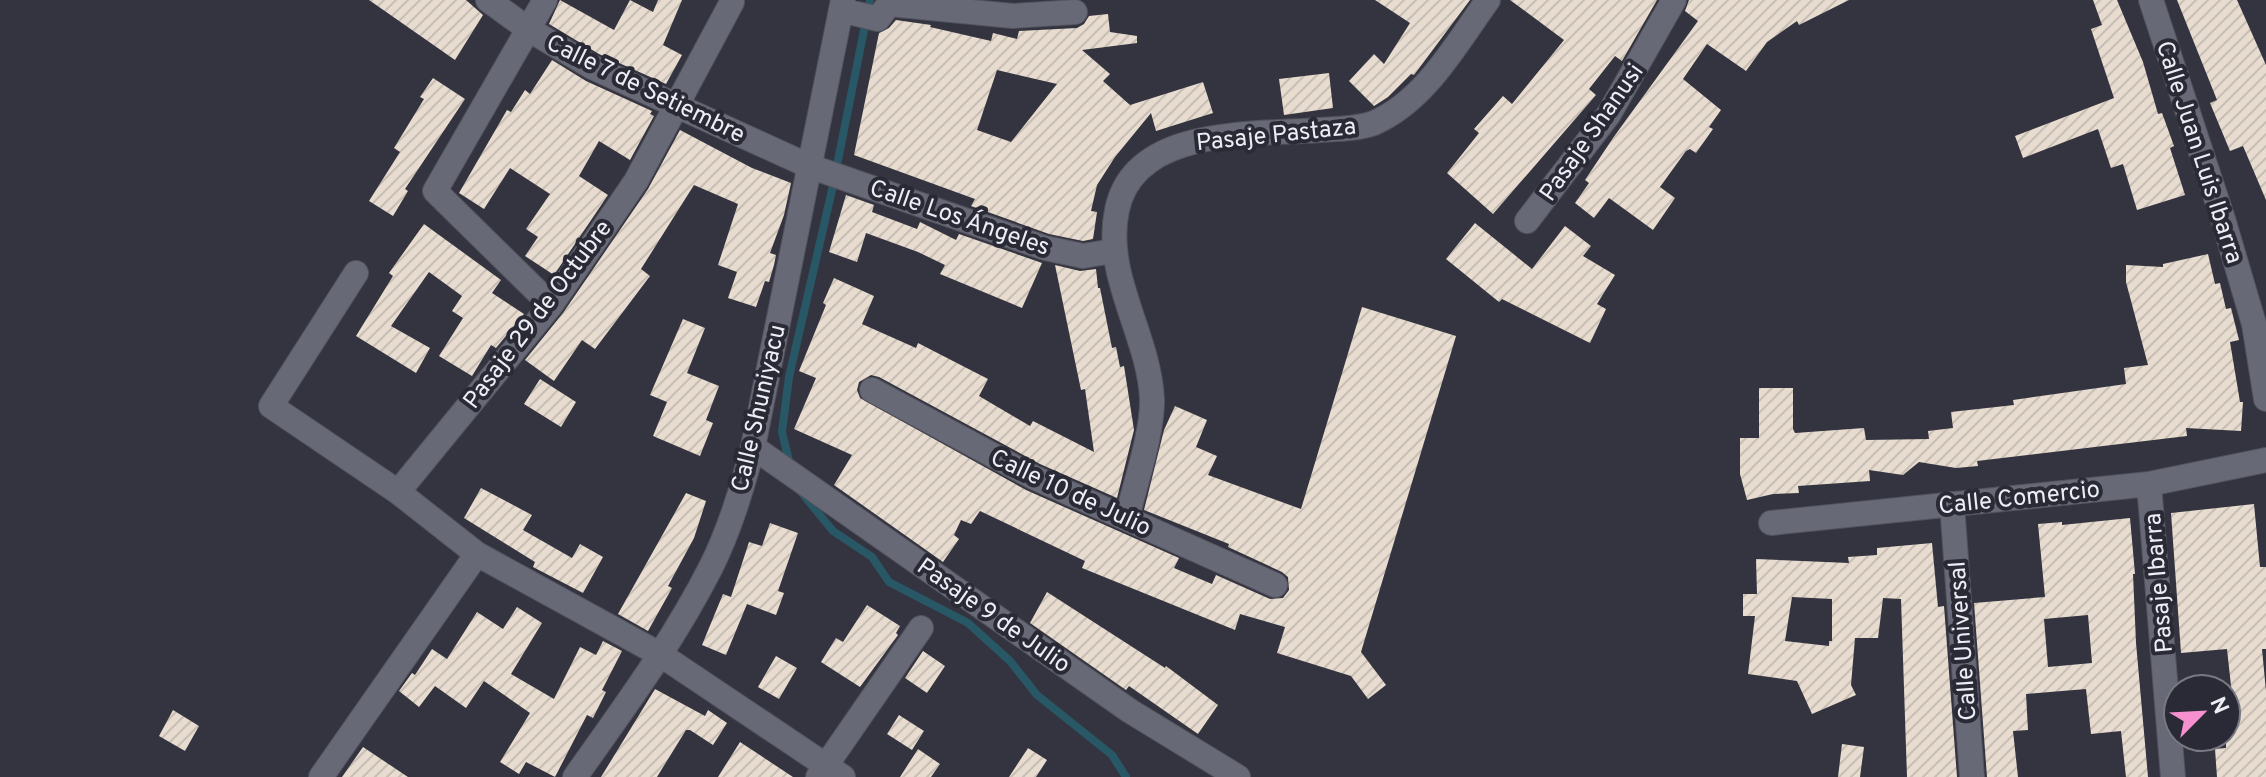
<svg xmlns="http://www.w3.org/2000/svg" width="2266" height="777" font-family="Overpass,sans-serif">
<defs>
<pattern id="building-hatch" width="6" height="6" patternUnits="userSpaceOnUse" patternTransform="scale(2)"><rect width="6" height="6" fill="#e7dccf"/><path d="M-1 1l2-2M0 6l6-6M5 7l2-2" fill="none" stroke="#c7beb4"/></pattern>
</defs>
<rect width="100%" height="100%" fill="#343440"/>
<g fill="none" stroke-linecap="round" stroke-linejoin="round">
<path stroke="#285865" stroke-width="8" d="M790,465L782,432L789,377L832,190L870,0
M801,492L833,531L872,557L889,582L968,623L1010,661L1037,695L1112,755L1126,777"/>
</g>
<path fill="url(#building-hatch)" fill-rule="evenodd" d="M369,0H466L483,15L455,60Z
M560,0L614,30L630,0L653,12L658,0H682L663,45L682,55L666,84L599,54L549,24Z
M1375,0H1470L1414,75L1411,74L1388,97L1374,106L1349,81L1374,54L1384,64L1410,23Z
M1510,0H1657L1622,61L1615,56L1589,89L1596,95L1493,214L1447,173L1479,133L1474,129L1503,96L1512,104L1564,40Z
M1689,0H1849L1799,25L1797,21L1767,42L1746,71L1707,44L1683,79L1721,110L1709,127L1713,129L1696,153L1690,149L1686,151L1660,187L1675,198L1653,230L1609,198L1594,218L1575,203L1589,183L1585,180L1613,138L1698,21L1685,11Z
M2093,0H2117L2143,62L2158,114L2162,113L2174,146L2170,148L2185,195L2137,210L2123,164L2111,168L2098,129L2023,158L2015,136L2114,98L2091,29L2102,25Z
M2177,0H2237L2266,65V200L2243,146L2230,151L2210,103L2217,100Z
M1108,14L1110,32L1137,36V43L1082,50L1110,74L1103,81L1130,105L1203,82L1213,113L1156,131L1151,113L1115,157L1097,185L1091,211L1097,212L1093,239L1083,241L1049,234L971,206L975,199L854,155L879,33L889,28L896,20L931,25L930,27L991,41L993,33L1017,39L1019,31L1077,28L1084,24L1089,16ZM997,70L1057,84L1011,142L977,130Z
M552,60L586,81L652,111L650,114L654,116L630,160L599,141L579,176L608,195L554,275L525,256L538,237L526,229L550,194L510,168L484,209L459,193L507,110L511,112L525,90L530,94Z
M1329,73L1333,108L1284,115L1279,79Z
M433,78L465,99L405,189L408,191L393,216L369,201L400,152L394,148L424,99L420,97Z
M680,130L752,168L791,183L784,215L770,253L776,255L774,265L769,282L765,281L756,307L728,298L737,272L718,265L738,204L694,185L641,269L650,276L595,349L582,340L554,381L525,360L563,313L648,189Z
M846,195L874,205L872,212L917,229L920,222L956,240L959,234L1042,263L1022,308L940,274L945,265L918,252L866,233L857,262L829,252Z
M1475,223L1532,269L1565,226L1591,246L1583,256L1615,275L1597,304L1606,309L1590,343L1502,299L1499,302L1446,259Z
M424,224L501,280L492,293L524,314L496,348L491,345L472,376L439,356L463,318L452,311L462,296L429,272L391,326L430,348L416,373L356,336L393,276L389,273Z
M2208,254L2215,284L2220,283L2226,309L2231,308L2239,340L2230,342L2240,402H2243L2241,431L2186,428L2187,436L1977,461L1978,466L1956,468L1919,462L1903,475L1869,470L1870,481L1798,486L1799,493L1773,494L1747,500L1740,474V438H1759V388H1793V429L1795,433L1864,428L1866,440L1929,439L1928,431L1953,428L1951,412L2014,405L2013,400L2126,384L2124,368L2148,365L2126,282V265L2163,267V264Z
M1055,265L1080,271L1096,269L1098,288H1100L1112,348L1116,347L1120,367L1124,366L1134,430L1117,498L1040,464L879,377L871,375L859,382L857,390L860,398L1026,490L1179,558L1174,568L1212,584L1216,575L1270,599L1283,598L1289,590L1288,577L1282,572L1228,547L1229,544L1144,510L1164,430L1175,406L1207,420L1196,447L1217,456L1208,475L1301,509L1362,307L1456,336L1361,652L1386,685L1368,699L1351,676L1277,653L1285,627L1240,614L1235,630L1082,568L1085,561L980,511L971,524L961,520L954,535L959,539L943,562L834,485L852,455L794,429L816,378L799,371L826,305L823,303L834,278L874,296L862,324L916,348L918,343L988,379L979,396L1030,426L1033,421L1094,452L1085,389L1081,390Z
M683,319L705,328L687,373L719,386L706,420L713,423L700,456L653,436L667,402L650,395Z
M540,379L576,402L561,427L524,404Z
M481,488L532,515L523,530L572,558L580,544L603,557L583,593L533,567L535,562L464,518Z
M686,493L706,501L694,538L668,586L672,588L648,631L618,614Z
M2254,504L2260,567H2266V649H2262L2266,691V777H2217L2215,749L2226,748V695H2232L2227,649L2181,653L2171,513Z
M2130,518L2135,574H2133L2136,643L2148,777H2126L2121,731L2091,734L2086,689L2026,694L2028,730L2013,731L2018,777H1987L1974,603L2045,597L2038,524L2062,522V525ZM2088,615L2092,663L2048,667L2044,619Z
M770,523L798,533L778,591L784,593L776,615L747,604L726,655L702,645L723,594L731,597L749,542L762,546Z
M1932,543L1938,607L1944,606L1957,777H1907L1901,599L1883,598L1878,638H1855L1851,685L1856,695L1812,714L1797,681L1748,674L1755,616H1743V594H1757L1756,559L1849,563L1848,557L1877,555V548ZM1792,597L1832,599V641H1829V646L1785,641Z
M1047,592L1165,668L1166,666L1218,705L1198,734L1129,686L1126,690L1030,623Z
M867,605L900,626L896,633L898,635L860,687L821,662L836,638L843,642Z
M517,607L542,623L511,674L554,699L580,647L596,655L603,641L622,651L602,690L606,692L593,718L587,715L555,777L526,762L519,774L500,762L530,713L484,681L466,708L435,686L419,707L399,691L412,673L415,675L432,649L447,659L477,612L503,629Z
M923,651L945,666L927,693L905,678Z
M776,656L797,668L779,699L758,687Z
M655,689L705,716L708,710L727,723L713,745L690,730H686L657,777H601Z
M173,710L199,726L185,751L159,736Z
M899,715L924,731L912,750L887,734Z
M740,742L793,777H718Z
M1842,744L1864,747L1860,777H1838Z
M363,747L408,777H342Z
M1028,748L1047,760L1036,777H1009Z
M918,749L940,764L931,777H900Z"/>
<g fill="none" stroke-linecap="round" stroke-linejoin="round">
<defs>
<path id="street" d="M488,0L528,29L592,67L809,166L1045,248L1083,256L1113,251
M545,0L435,191L551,305
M841,10L878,19L889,4L1013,16L1075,12
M1527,221L1609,114L1674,0
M356,273L271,406L398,492L477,554L661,655L843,777
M872,390L1033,477L1275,585
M753,447L1130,711L1238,777
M2149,484L2173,777
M398,492L551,305L636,181L732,2
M1952,504L1972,777
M1127,518C1135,484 1153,432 1152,399C1149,335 1103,275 1117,210C1134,126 1254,135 1320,130C1337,129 1358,129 1374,123C1426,100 1456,44 1488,0
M1771,523L2149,484L2266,460
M321,777L477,554
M575,777C623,709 673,642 711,567C730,529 742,488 753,447L843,0
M818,777L921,628"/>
<path id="secondary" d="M2151,0L2223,219L2254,324L2266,399"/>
</defs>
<use href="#street" stroke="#52525d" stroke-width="26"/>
<use href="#secondary" stroke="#52525d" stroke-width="26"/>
<use href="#street" stroke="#686976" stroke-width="24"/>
<use href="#secondary" stroke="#686976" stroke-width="24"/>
</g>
<g text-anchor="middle" stroke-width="8" stroke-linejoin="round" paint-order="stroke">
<g font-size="24" fill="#ededf5" stroke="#2a2a36">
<text transform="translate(646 88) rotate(26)" y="8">Calle 7 de Setiembre</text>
<text transform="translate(1591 132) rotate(-55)" y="8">Pasaje Shanusi</text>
<text transform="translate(1276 134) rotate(-6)" y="8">Pasaje Pastaza</text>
<text transform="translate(2200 152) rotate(72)" y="8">Calle Juan Luis Ibarra</text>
<text transform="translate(960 217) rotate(19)" y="8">Calle Los Ángeles</text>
<text transform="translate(537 314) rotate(-53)" y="8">Pasaje 29 de Octubre</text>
<text transform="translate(758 408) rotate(-77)" y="8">Calle Shuniyacu</text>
<text transform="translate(1071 492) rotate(25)" y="8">Calle 10 de Julio</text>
<text transform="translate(2019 497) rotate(-6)" y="8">Calle Comercio</text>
<text transform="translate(2158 583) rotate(-95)" y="8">Pasaje Ibarra</text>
<text transform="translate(994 615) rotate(35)" y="8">Pasaje 9 de Julio</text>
<text transform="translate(1962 641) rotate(-94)" y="8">Calle Universal</text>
</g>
</g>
<g transform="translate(2202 713) rotate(66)"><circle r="38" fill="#2a2a36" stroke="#787882" stroke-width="2"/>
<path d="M0-6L14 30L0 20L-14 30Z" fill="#f790ce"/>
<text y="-12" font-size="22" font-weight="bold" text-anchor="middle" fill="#ededf5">N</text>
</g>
</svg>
